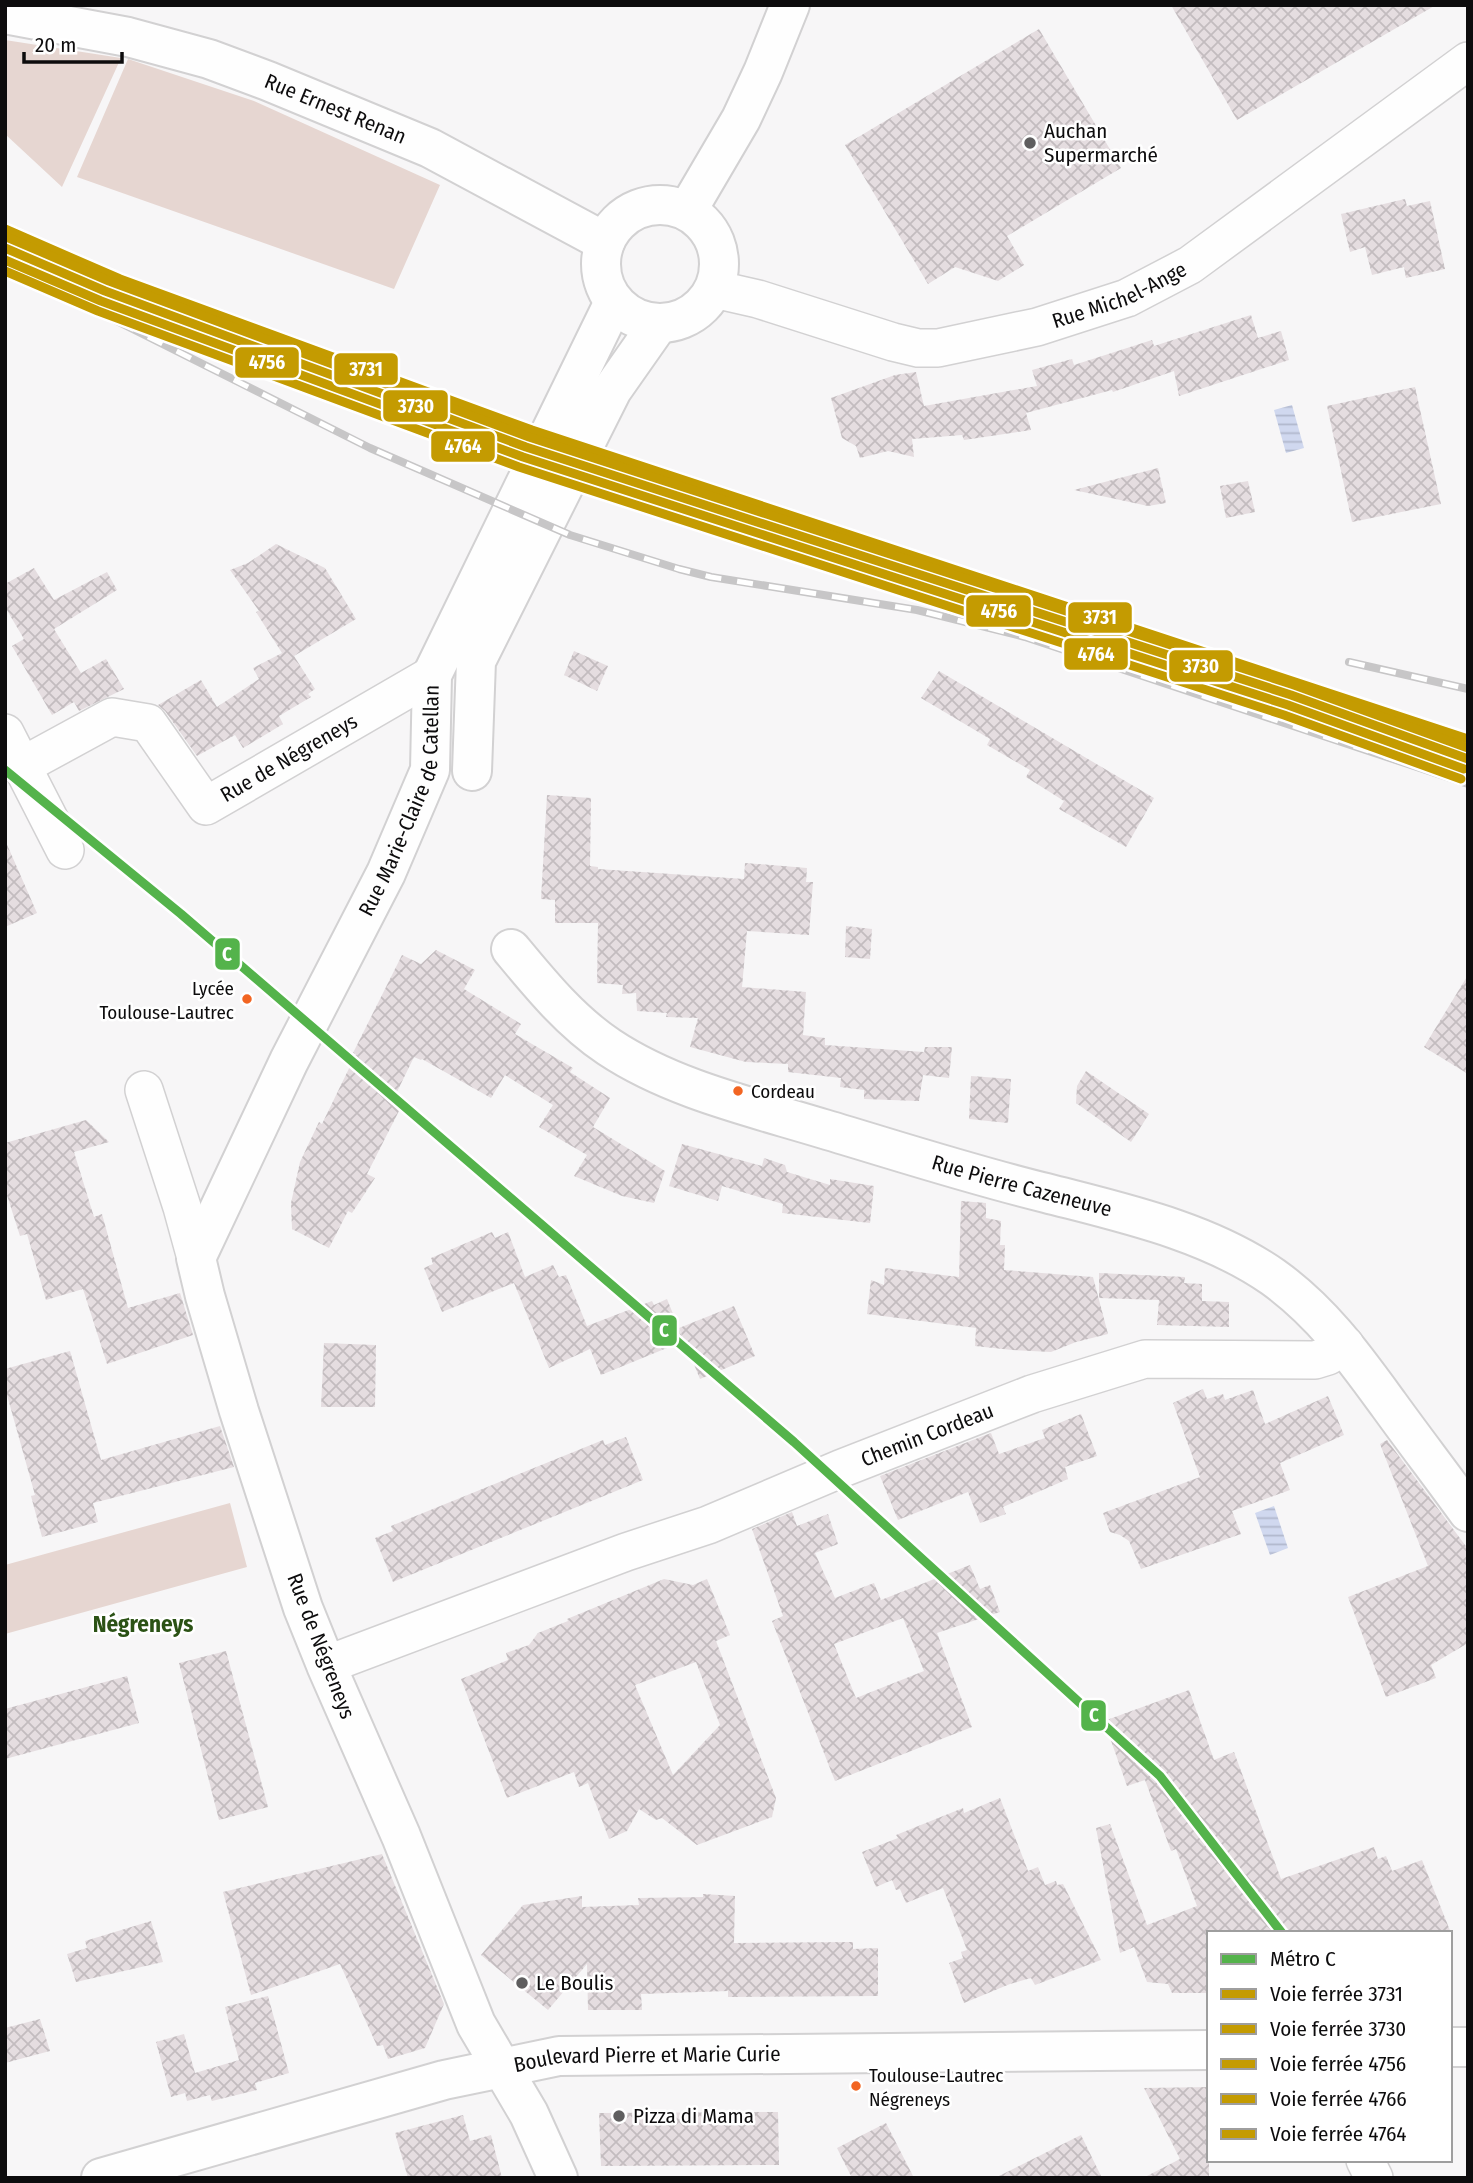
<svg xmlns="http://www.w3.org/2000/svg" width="1473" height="2183" font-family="'Fira Sans Condensed',sans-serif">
<defs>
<pattern id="water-rules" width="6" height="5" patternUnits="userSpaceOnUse" patternTransform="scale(1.75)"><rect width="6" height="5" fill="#d0d8ef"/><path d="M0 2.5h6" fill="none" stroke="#b1b8cc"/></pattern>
<pattern id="building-cross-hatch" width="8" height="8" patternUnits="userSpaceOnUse" patternTransform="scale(1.75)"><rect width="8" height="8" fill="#e5dde0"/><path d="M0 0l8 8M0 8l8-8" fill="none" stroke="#c3bcbf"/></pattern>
</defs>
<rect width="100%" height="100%" fill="#f7f6f7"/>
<path fill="#e6d6d1" d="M5,40L121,58L62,187L5,134Z
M128,59L254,101L440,185L394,289L77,177Z
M230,1503L247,1567L5,1634V1565Z"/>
<path fill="url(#water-rules)" d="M1292,405L1304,448L1286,453L1274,410Z
M1274,1506L1288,1548L1270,1555L1255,1513Z"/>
<path fill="url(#building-cross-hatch)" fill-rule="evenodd" d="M1171,5H1436L1237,120Z
M1039,29L1121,168L1007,236L1024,265L998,281L955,267L928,284L845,145Z
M1405,199L1407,206L1430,201L1445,269L1406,278L1404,267L1372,275L1365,247L1350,252L1341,214Z
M1251,315L1258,338L1281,331L1289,360L1179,396L1174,371L1113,392L1112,390L1026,413L1031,430L964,440L962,435L912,439L914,457L888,451L860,458L856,446L842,438L831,398L895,375L916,372L924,406L1037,386L1032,370L1072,359L1074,365L1152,340L1154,346Z
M1415,387L1441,504L1352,522L1327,406Z
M1158,468L1166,503L1148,506L1074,490Z
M1248,481L1255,512L1226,518L1220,486Z
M276,544L325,568L356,619L294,656L315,689L308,694L311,697L279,716L283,724L243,748L235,735L197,756L165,711L158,705L201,680L217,707L259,679L253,668L282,653L256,612L259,611L230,570L248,563Z
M34,568L54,600L107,572L117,590L54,629L81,673L106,659L124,689L79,711L74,702L52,715L12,646L24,639L5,607V584Z
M574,651L608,666L597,691L564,675Z
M939,671L1154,798L1126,847L1059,809L1064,801L1026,777L1030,770L987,745L990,739L921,698Z
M547,795L591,798L590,866L598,867V869L744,879L745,863L807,868L806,882H813L809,935L747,931L742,987L806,992L803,1035L825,1038V1045L924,1052L925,1047H952L949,1078L923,1075L919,1101L864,1099V1090L840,1087L841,1078L788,1072V1064L746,1062L690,1047L698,1018L666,1017L667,1013L637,1011L636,993L622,994L623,985L597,983L598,923H555V900L541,899Z
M5,840L37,913L5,927Z
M846,926L872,929L870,959L845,957Z
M436,950L475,970L464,989L521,1024L515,1034L573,1068L570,1072L610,1098L593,1127L665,1171L654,1203L622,1196L574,1176L587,1155L539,1127L553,1105L505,1075L491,1098L422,1059L421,1060L414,1057L392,1102L401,1107L367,1174L375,1178L352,1213L348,1211L329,1248L292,1229L291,1203L300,1162L319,1122L322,1124L356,1054L353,1053L402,955L421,964Z
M1468,975V1074L1424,1047Z
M1086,1071L1149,1114L1131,1142L1076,1103L1077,1086Z
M971,1076L1011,1079L1008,1123L969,1119Z
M86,1120L109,1142L74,1152L94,1217L102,1214L128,1308L180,1293L193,1335L107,1364L83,1289L46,1300L27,1234L20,1236L5,1189V1143Z
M682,1144L762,1166L764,1158L785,1165L787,1172L830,1185V1179L874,1186L870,1223L782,1213L783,1204L722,1186L718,1201L669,1186Z
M961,1201L986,1203V1218L1001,1221L1000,1245H1005L1004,1270L1093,1277L1108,1334L1076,1342L1051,1352L1012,1350L975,1346L976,1328L867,1314L871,1280L884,1285L885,1268L959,1277Z
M492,1232L495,1238L508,1232L525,1277L553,1265L559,1277L566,1275L587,1326L652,1301L654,1305L667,1299L684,1341L601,1375L590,1349L549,1368L514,1283L442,1312L424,1268L433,1264L431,1258Z
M1099,1273L1185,1277L1184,1283L1202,1284V1301L1229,1302V1327L1157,1325L1159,1300L1099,1298Z
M734,1306L755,1356L700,1379L679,1328Z
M324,1343L376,1345L375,1407H321Z
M70,1351L101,1460L220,1426L234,1467L93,1503L98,1522L42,1537L31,1496L35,1495L5,1388V1369Z
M1203,1389L1207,1399L1223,1394L1225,1400L1253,1390L1265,1424L1328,1396L1344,1435L1280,1463L1290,1490L1232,1511L1241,1534L1141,1569L1129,1541L1120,1535L1110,1532L1103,1513L1200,1477L1173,1403Z
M1081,1414L1097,1456L1065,1467L1068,1479L1003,1507L1006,1514L980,1523L968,1492L898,1520L880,1476L991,1433L999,1454L1045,1438L1042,1430Z
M626,1437L643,1480L393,1582L375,1538L393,1531L391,1526L603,1440L605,1445Z
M1387,1440L1468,1549V1643L1431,1665L1436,1678L1386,1697L1348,1597L1428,1566L1380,1444Z
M792,1512L797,1526L828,1514L838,1544L815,1553L835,1598L874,1583L881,1600L970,1565L980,1589L990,1585L1000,1612L937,1633L972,1727L835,1781L772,1621L783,1616L752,1529ZM903,1618L924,1671L856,1698L834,1644Z
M664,1579L693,1585L707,1579L730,1635L716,1641L776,1798L772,1817L697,1845L662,1818L656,1820L639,1809L627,1831L609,1839L588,1783L579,1787L574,1772L507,1798L461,1679L508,1660L506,1653L529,1645L538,1633L568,1621L567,1619ZM696,1662L720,1725L673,1775L635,1685Z
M226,1651L268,1807L219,1820L179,1663Z
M127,1676L139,1723L5,1759V1709Z
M1189,1690L1214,1760L1234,1752L1281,1879L1374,1847L1378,1859L1386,1856L1392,1871L1422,1860L1451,1933H1209V1993H1172L1168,1984L1147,1982L1134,1947L1120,1953L1096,1828L1110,1824L1147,1925L1197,1906L1176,1849L1171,1851L1145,1780L1127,1786L1104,1721Z
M1000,1798L1028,1871L1038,1867L1045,1885L1056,1881L1057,1885L1063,1884L1101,1960L1035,1985L1031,1978L1010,1984L964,2003L949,1963L963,1958L961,1952L967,1950L943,1888L906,1903L900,1889L896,1890L892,1880L876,1887L862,1852L898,1838L896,1835L963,1808L964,1813Z
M382,1854L444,2004L425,2048L388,2059L383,2045L377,2046L340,1964L251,1995L223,1892Z
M703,1894L735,1896L734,1943L853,1942V1949L878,1948V1996L728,1997V1991L641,1994L642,2010H588L587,1964L548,2010L481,1955L523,1905L582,1896V1907L639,1905L638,1898L703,1897Z
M151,1921L163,1962L76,1982L67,1954L87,1948L85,1941Z
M268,1996L289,2073L255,2083L257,2090L212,2101L210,2095L187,2101L185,2093L171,2097L156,2042L184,2034L195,2073L239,2060L225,2007Z
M40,2019L50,2051L5,2063V2028Z
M1209,2087V2178H1143L1180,2159L1144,2088Z
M778,2112L779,2165L601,2166L599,2113Z
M463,2115L470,2141L491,2135L502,2178H408L395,2133Z
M886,2123L914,2178H852L837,2148Z
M1081,2135L1102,2178H995Z"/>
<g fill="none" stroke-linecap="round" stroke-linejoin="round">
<defs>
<g id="street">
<path id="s1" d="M714,289L758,299L893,342L918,348H938L1037,327L1127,298L1190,265L1468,61"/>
<path d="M5,733L65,850"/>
<path id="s2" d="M22,766L112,717L148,723L206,806L432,675"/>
<path d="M144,1090L182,1207L196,1258"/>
<path id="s3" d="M326,1665L626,1552L708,1525L840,1469L1032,1394L1145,1359L1315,1360L1328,1356L1345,1345"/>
<path d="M1365,2160L1374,2178"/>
</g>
<g id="secondary">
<path id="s4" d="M5,14L128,37L209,59L268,81L430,148L605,242"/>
<circle cx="660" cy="264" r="59"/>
<path d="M687,211L741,119L763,72L790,5"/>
<path d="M472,771L476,661L612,390L659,323"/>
<path id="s5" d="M511,949C540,984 570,1021 609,1047C672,1089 752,1107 824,1129C898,1151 972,1175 1046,1193C1123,1213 1207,1231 1273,1277C1322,1312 1354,1357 1389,1405C1415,1441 1442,1476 1468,1512"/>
<path d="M1450,2047H1468"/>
<path id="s6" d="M101,2178L444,2080L559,2056L1209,2050"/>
<path id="s7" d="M558,2178L529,2114L476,2024L401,1836L326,1665L303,1608L239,1411L205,1296L196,1258L289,1061L386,873L430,770L432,675L614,302"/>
</g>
</defs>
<use href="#street" stroke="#d2d1d2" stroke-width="40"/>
<use href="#secondary" stroke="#d2d1d2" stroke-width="42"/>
<use href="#street" stroke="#fefefe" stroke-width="37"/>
<use href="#secondary" stroke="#fefefe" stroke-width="38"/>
<defs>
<path id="rail" d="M5,265L370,448L570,535L679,569L711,577L917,610L1025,637L1468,784
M1349,662L1468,689"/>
</defs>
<use href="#rail" stroke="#c7c6c7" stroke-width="8"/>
<use href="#rail" stroke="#fff" stroke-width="5" stroke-dasharray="16" stroke-linecap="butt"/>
<defs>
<path id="rail-1" d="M5,229L120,279L532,430L1468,739"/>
<path id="rail-2" d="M5,248L105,291L526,447L1291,695L1468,759"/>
<path id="rail-3" d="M5,260L101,301L523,457L1288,705L1464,769"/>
<path id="rail-4" d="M9,238L109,281L529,437L1294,685L1468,748"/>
<path id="rail-5" d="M5,271L98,311L519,467L1284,715L1461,779"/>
</defs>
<use href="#rail-1" stroke="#fff" stroke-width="14"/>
<use href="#rail-2" stroke="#fff" stroke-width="14"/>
<use href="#rail-3" stroke="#fff" stroke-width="14"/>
<use href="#rail-4" stroke="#fff" stroke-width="14"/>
<use href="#rail-5" stroke="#fff" stroke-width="14"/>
<use href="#rail-1" stroke="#c49b01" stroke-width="9"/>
<use href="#rail-2" stroke="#c49b01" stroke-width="9"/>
<use href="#rail-3" stroke="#c49b01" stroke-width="9"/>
<use href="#rail-4" stroke="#c49b01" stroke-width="9"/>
<use href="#rail-5" stroke="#c49b01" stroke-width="9"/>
<defs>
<path id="metro-1" d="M5,770L181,914L794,1442L1160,1776L1282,1933"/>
</defs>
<use href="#metro-1" stroke="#fff" stroke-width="14"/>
<use href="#metro-1" stroke="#54b34b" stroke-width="9"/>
</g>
<g fill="#5f5e5f" stroke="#fff" stroke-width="2.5">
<circle cx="1030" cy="143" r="7"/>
<circle cx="522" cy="1983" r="7"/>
<circle cx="619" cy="2116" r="7"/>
</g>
<g fill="#f26522" stroke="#fff" stroke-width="2.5">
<circle cx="247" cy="999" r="6"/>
<circle cx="738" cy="1091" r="6"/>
<circle cx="856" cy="2086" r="6"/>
</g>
<g text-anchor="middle" stroke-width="5" stroke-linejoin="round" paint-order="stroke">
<g font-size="19" fill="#0d0c0d" stroke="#fff" text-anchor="start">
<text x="234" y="995" text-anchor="end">Lycée<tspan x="234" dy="24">Toulouse-Lautrec</tspan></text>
<text x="751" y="1098">Cordeau</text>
<text x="869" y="2082">Toulouse-Lautrec<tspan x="869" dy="24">Négreneys</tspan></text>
</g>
<g font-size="21" fill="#0d0c0d" stroke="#fff">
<text dy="7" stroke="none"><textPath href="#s4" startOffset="345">Rue Ernest Renan</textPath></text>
<text dy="7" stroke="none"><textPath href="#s1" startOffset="422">Rue Michel-Ange</textPath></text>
<text dy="7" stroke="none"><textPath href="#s2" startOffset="336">Rue de Négreneys</textPath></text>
<text dy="7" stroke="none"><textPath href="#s7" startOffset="1496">Rue Marie-Claire de Catellan</textPath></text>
<text dy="7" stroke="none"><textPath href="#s5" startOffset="576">Rue Pierre Cazeneuve</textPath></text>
<text dy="7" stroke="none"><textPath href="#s3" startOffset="644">Chemin Cordeau</textPath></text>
<text transform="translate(321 1646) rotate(69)" y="7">Rue de Négreneys</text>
<text dy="7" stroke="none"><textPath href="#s6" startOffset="562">Boulevard Pierre et Marie Curie</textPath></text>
</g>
<g font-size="21" fill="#0d0c0d" stroke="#fff" text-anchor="start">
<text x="1044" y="138">Auchan<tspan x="1044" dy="24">Supermarché</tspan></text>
<text x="536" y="1990">Le Boulis</text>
<text x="633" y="2123">Pizza di Mama</text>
</g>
<g font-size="23" font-weight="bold" fill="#2b5215" stroke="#fff">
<text x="143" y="1632">Négreneys</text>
</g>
</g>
<g stroke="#fff" stroke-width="2.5">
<rect x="234" y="346" width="66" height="33" rx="7" fill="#c49b01"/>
<rect x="333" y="352" width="66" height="34" rx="7" fill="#c49b01"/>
<rect x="382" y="389" width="67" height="34" rx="7" fill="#c49b01"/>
<rect x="430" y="430" width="66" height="33" rx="7" fill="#c49b01"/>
<rect x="965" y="594" width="67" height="34" rx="7" fill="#c49b01"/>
<rect x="1067" y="601" width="66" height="33" rx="7" fill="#c49b01"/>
<rect x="1063" y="637" width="66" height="34" rx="7" fill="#c49b01"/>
<rect x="1168" y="649" width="66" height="34" rx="7" fill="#c49b01"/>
<rect x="214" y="937" width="27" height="34" rx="7" fill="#54b34b"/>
<rect x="651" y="1314" width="27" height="33" rx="7" fill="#54b34b"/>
<rect x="1080" y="1699" width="27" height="33" rx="7" fill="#54b34b"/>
</g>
<g font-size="19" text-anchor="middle" font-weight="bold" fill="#fff">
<text x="267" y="369">4756</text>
<text x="366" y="376">3731</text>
<text x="416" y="413">3730</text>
<text x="463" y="453">4764</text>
<text x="999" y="618">4756</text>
<text x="1100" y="624">3731</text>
<text x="1096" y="661">4764</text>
<text x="1201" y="673">3730</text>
<text x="227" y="961">C</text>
<text x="664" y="1337">C</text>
<text x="1094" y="1722">C</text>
</g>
<rect width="1473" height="2183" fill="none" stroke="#0d0c0d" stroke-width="14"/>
<rect x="1207" y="1931" width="245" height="231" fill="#ffffff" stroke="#9e9e9e" stroke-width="2"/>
<rect x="1221" y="1954" width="35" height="10" fill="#54b34b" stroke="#9e9e9e" stroke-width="2"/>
<text x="1270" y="1966" font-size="21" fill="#0d0c0d">Métro C</text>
<rect x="1221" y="1989" width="35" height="10" fill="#c49b01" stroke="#9e9e9e" stroke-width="2"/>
<text x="1270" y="2001" font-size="21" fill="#0d0c0d">Voie ferrée 3731</text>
<rect x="1221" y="2024" width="35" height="10" fill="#c49b01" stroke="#9e9e9e" stroke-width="2"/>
<text x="1270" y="2036" font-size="21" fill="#0d0c0d">Voie ferrée 3730</text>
<rect x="1221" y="2059" width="35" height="10" fill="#c49b01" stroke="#9e9e9e" stroke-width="2"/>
<text x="1270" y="2071" font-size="21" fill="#0d0c0d">Voie ferrée 4756</text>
<rect x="1221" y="2094" width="35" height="10" fill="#c49b01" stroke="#9e9e9e" stroke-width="2"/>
<text x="1270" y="2106" font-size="21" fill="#0d0c0d">Voie ferrée 4766</text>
<rect x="1221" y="2129" width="35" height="10" fill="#c49b01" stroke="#9e9e9e" stroke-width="2"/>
<text x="1270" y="2141" font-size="21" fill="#0d0c0d">Voie ferrée 4764</text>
<path d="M24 52v10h98v-10" fill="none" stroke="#0d0c0d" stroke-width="3.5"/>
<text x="35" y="52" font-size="21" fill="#0d0c0d" stroke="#ffffff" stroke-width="5" paint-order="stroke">20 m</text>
</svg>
